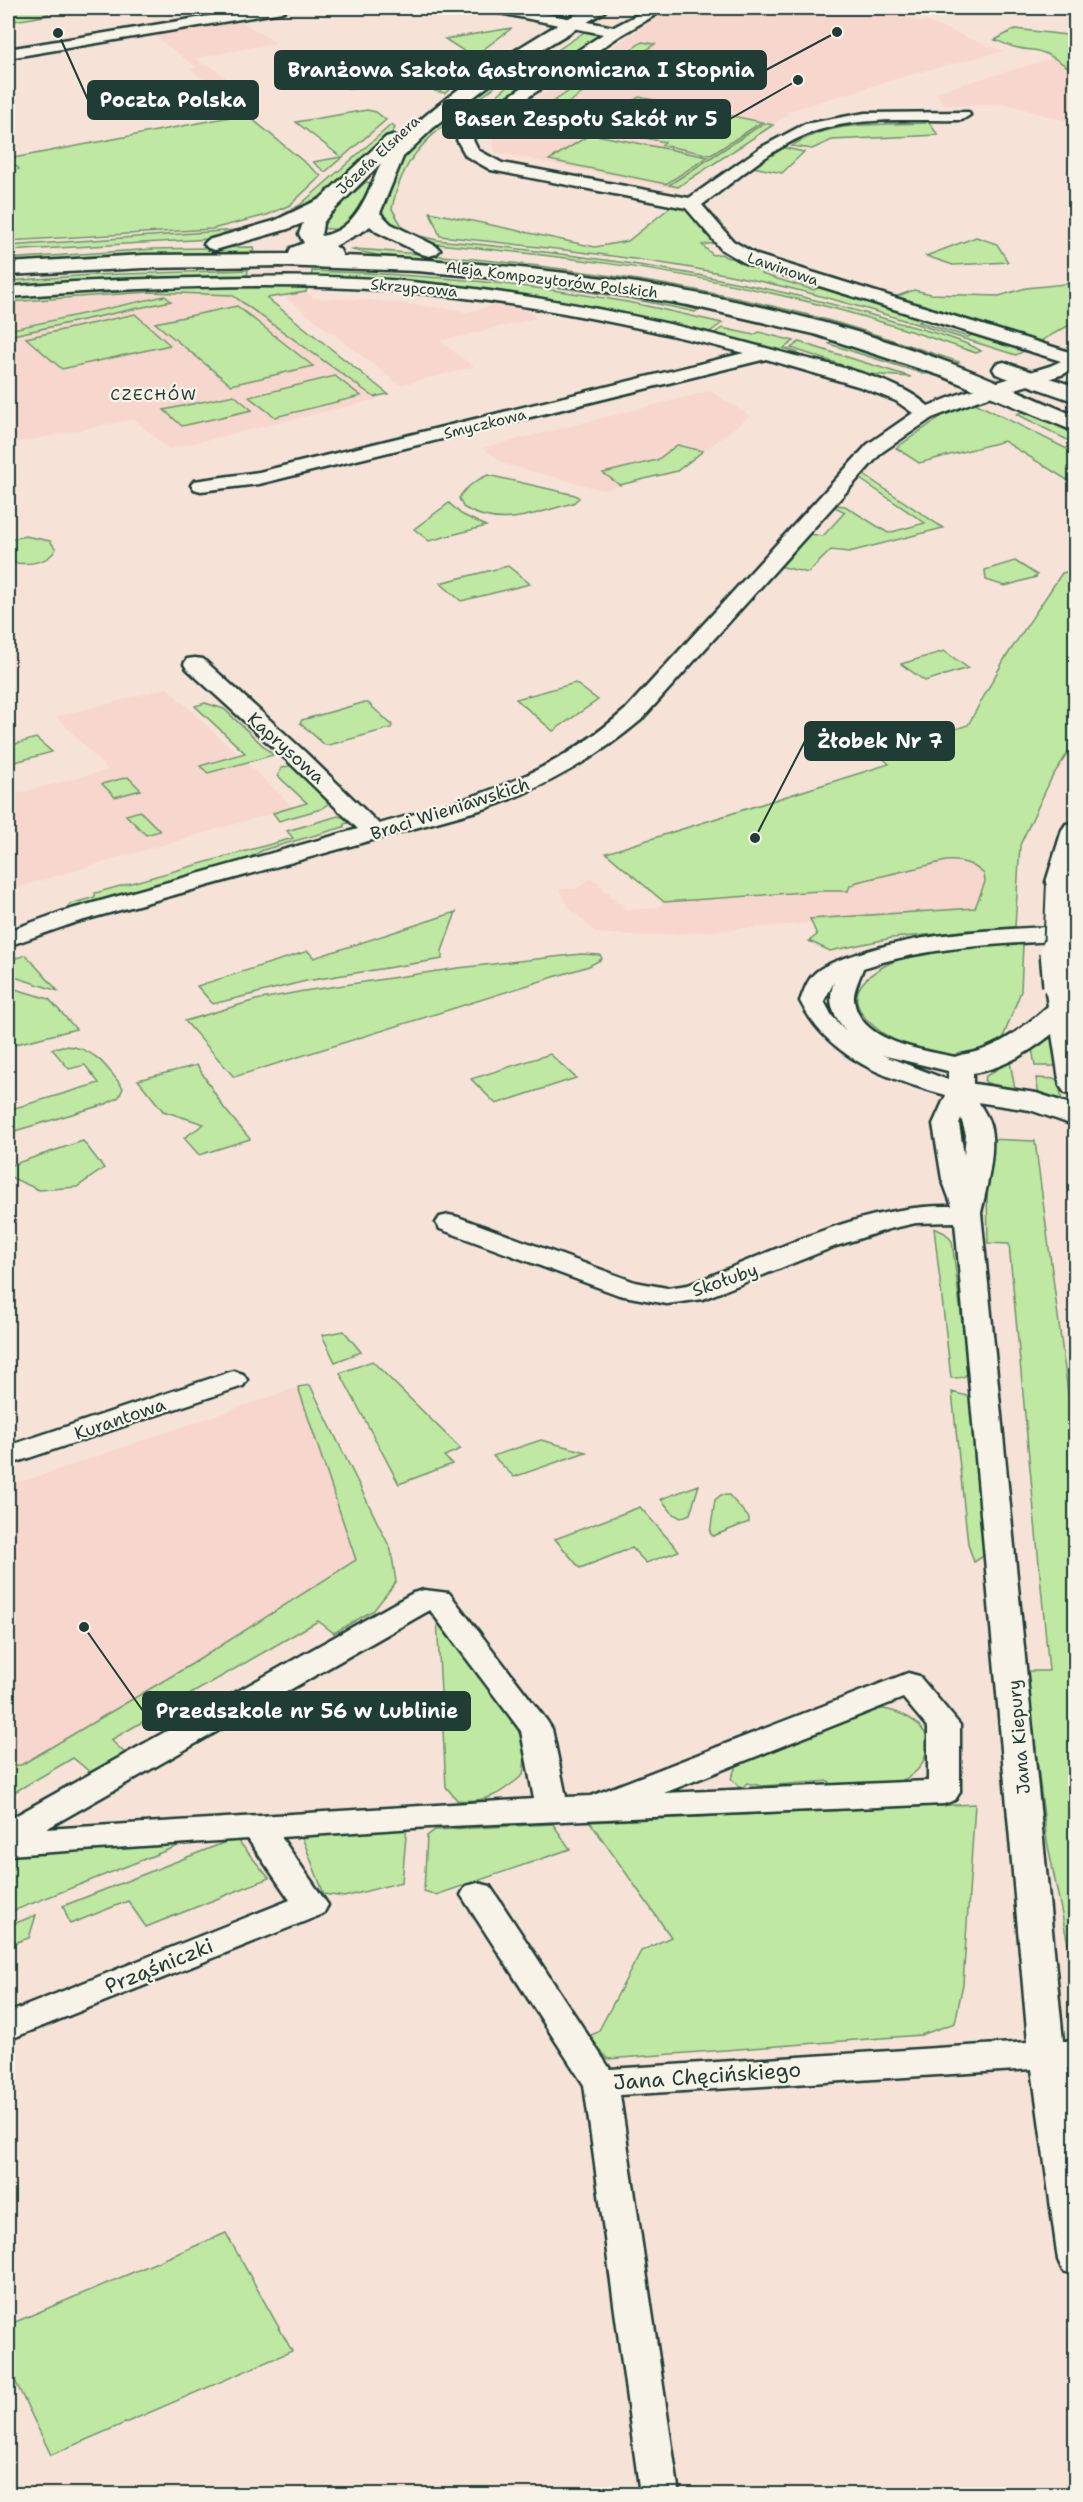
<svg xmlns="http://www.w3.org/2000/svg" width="1083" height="2502" font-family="'Shantell Sans',sans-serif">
<rect width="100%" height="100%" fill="#f7e2d8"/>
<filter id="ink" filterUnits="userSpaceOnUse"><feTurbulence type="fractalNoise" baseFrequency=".0167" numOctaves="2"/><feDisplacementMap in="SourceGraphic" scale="12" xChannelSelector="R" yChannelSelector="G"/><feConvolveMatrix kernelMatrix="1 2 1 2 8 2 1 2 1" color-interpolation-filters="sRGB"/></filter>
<g filter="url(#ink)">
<path fill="#f7d6cd" d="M695,8H890L896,10L893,12L921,22L925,21L1003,51L916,73L785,112L788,114L676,189L495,152L491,129L656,18Z
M239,20L276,43L195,58L204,66L209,65L251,97L232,101L190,69L196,67L154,35Z
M1054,58L1075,72V124L1007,104L945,106L936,92Z
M149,292L233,295L378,399L168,449L134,419L25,441L8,443V302Z
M306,292L314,298L370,300L460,310L465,313L495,305L523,309L537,318L440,341L474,367L400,385L281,294Z
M710,391L750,416L677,471L603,490L504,464L483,448Z
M167,688L293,807L8,890V796L108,770L57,717Z
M960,860L977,868L984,874L985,882L975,908L810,919L811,923L646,936L596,933L568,906L559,889H577L590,879L600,883L597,885L604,888L602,890L611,893L608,896L617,899L614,901L623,905L621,907L628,910L657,908L664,902L819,891H847L850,886L857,882L946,861Z
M298,1387L356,1560L192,1664L21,1765L8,1766V1485L37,1477Z"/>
<path fill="#bfe8a3" stroke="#6f926c" stroke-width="1.5" d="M8,8L19,10L40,8L50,15L8,22L15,19L8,13Z
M512,28L473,57L445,39Z
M579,28L520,67L479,99L470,97L505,69L570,29Z
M1015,29L1075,36V72C1063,64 1047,51 1032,50C1017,49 1010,46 995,40Z
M586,31L596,32L598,36L495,104L488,103L522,74Z
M642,42L655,44L528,130L514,128Z
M489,51L494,52C479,68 462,80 445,93L435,91Z
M460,65L430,86L410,82L352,89L342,86Z
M639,97L762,122L711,155L662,145L665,142L590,127Z
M461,102L471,104C430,136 402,155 392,209L402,226L393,230L381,215L380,206L405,149Z
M367,110L376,112L386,120L325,172L313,162L341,157L296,122Z
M246,114L321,176L290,205L267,215L212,229L8,241V172L19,169L8,159Z
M923,120H927L938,135L832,140L812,149L792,146C831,120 880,125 925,123Z
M764,123L773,125L678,187L669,185Z
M392,124L395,128L391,134L315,202L274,224L270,222L300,205Z
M591,134L708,157L666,184L549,160Z
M781,147L804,152L782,173L753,167Z
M366,182L370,183L359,213L344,230L319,228L321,222Z
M673,205L690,209L715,243L702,245L713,255L721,254L728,258L735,257L767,270L761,274L814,290L822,286L926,318L919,322L968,337L976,333L1028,349L1016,355C931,329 846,300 759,281C654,258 546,248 440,236L430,212L595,247L628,241Z
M251,229L231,236L210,239L8,251V246Z
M411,234L437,240C589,255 739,276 886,319C911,327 961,338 981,351L976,353C910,330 844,309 775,294C664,268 551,255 437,244L421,241Z
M976,237L997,244L1008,262L953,265L926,256Z
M254,247L253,252L126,254L8,262V259L154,249Z
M354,249C495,259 634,274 772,306C835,320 897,341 959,362L952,365L552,272L377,255L352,250Z
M332,263C455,273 578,280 698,310L695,312C582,286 467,276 352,268Z
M248,270L247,278L8,287V281L93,275Z
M312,271C417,274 524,283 627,302C659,308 690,316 722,323L707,334L628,316L311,280Z
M1075,283V322L1039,342L892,298L914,290L931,294L999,296L1026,288Z
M308,285L306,292L267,298L388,394L374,397L232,295L149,292L8,302V294L134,286Z
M165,296L171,301L8,336V330Z
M237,306L313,366L231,385L155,323Z
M135,314L170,345L62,369L26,338Z
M722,328L754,335L759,332L794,341L784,348L798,353L794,356L712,335Z
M833,341L934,373L924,374L829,344Z
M799,342L911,377L869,374L791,348Z
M335,376L361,396L275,417L249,397Z
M234,395L252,410L182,426L164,410Z
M973,402L1075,453V482L1072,483L1004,441L919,463L896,448L945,414Z
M1026,410L1075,434V444L1017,414Z
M677,445L703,451L677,471L620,485L603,473L657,460Z
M488,475L575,495L579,498L573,503C535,513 500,530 463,507L459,498C464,488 478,479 488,475Z
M864,475L943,528L849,552L831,550L808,573L779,566L809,534L823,536L845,512L833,506L835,505L845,506L888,533L925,523L860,479Z
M449,503L461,514L486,526L429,541L414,529Z
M25,536L50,541L56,549C48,565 23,565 8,562V540Z
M1015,561L1037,575L1036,577L1005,586L986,580L985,570Z
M508,566L530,584L461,601L440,583Z
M1075,570V742L1052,777L1020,845L1015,927L892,938L830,951L809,941L817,935L810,919L975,908L985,882L984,874C972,863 962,860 946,861L857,882L850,886L848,891H819L664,902L606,853L889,764L878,754L968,725L1004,660L1062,573Z
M944,651L968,668L925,681L901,664Z
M575,683L598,700L553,731L516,699Z
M205,703L224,709L273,755L208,773L200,766L245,753L195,706Z
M362,703H368L392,725L391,728L329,745H325L300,723L302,720Z
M36,738L52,752L8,764V746Z
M292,765L327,796L329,803L321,809L279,821L273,813L307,803L278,776L281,768Z
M128,777L141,790L115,797L102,784Z
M140,811L160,831L146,835L126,815Z
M338,816L349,819L352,822L344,824V827L263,850L240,863L68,910L67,908L70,904L95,897V893L293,838L287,831Z
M456,912L442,951V959L306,981L213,1004L197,986L308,951L314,958Z
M1023,944L1021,991L1004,1035L1006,1045C983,1051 962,1058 939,1056C922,1055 906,1047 892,1039C849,1013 841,987 892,962C932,943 979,946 1023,944Z
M581,954L600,955L602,959L589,966L234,1077L185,1021L256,1000L304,991L458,968Z
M26,955L58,991L8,975V960Z
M8,987L49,999L76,1029L8,1046Z
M1052,1037L1057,1066H1035L1032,1048Z
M62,1046C92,1045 107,1066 123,1088L119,1097L106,1104L8,1133V1110L99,1083L85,1065L69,1069L52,1049Z
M550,1054L576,1078L496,1104L471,1079Z
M1010,1061L1015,1090L987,1083L984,1080L986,1076Z
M197,1065L224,1108L250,1139L199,1155L184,1138L204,1124L163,1111L138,1080Z
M1036,1078L1058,1079L1062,1101L1039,1095Z
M986,1139L1035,1141L1075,1446L1076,1786L1069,1787L1071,1805L1076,1806L1075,1979L1047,1841L1026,1671H1049L1009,1244L988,1243Z
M83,1141L104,1168L77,1187L39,1190L8,1176V1166Z
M934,1228L945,1233L952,1241L968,1372C964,1379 958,1378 951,1378Z
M344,1331L361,1352L335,1362L322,1335Z
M372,1361L461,1449L444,1456L452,1464L399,1484L340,1373Z
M310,1385L391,1550L396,1582L374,1610L334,1633L318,1621L111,1740L126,1754L90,1772L73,1758L8,1796V1766L21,1765L192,1664L356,1560L298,1387Z
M952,1392L971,1397L987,1548L982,1557L974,1562L968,1544Z
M541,1440L586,1452L514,1477L493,1456Z
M699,1485L690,1514L681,1518L673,1514L661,1499Z
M721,1495H729L749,1518V1522L713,1536L710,1533L715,1500Z
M640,1507L679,1551L646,1563L632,1548L580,1568L555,1539Z
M437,1618L517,1728L526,1749L523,1775C500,1794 488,1803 457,1800L446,1787Z
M884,1709C903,1713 919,1720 928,1738C928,1793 871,1786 832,1789L829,1781L762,1786L747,1783L743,1787L738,1786L731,1778L738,1762L856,1711Z
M975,1804L963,1984L955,2023L921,2035L608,2059L589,2036L598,2032L641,1951L671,1937L590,1822Z
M553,1824L570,1849L436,1895L424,1891L427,1836L435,1830Z
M407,1825L402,1882L344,1897L324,1894L300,1832Z
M236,1838L269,1878L146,1927L128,1901L70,1924L63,1906Z
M193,1840L8,1913V1852Z
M36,1915L29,1938L8,1945V1926Z
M226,2233L292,2351L51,2455L8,2366V2325Z"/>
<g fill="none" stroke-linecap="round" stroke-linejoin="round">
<defs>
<path id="minor" d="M258,8H289L282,12L8,58V49Z
M488,8H515L614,27L650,8H667L621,35L479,130L473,140L478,150L502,163L689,198L760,148L805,124L865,113L968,112L970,115L962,120C915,121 864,116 819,130C776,143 738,179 702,205L733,241L757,255L1076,354V366L1064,374L976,401L932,418L882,452L641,720C594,760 545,787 487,808L77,922L8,946V931L61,912L358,829L289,762L187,669L184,664L187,659L195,658L203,659L305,752L379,824C477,797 546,779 625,710L868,444L913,413L896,401L861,387L766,359L259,484L201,491L194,489L191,485L194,481L259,472L744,353C631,324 514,300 397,291C268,281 137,288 8,297V287C70,281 133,279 196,278C271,276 347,275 422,283C546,295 668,321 788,354C827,364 899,378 928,406L962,393L1050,366L1061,361L745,263L721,249L686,208L491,170L466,156L457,140L467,124L603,34L495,12Z
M1076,926V940C1003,944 932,945 863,968C860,978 853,990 854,1000C860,1047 935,1051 969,1060C976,1069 971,1080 974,1091C977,1103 987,1113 990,1125C997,1148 986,1190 981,1213L1063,2041H1076V2068H1067L1076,2118V2275L1063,2271L1058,2260L1032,2069L620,2095L679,2494H640L584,2085L461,1895L466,1886L478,1883L490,1886L610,2069L1028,2042L955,1222L916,1223L889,1229L836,1246L703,1299L667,1304L619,1295L440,1229L436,1223L440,1217L449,1215L458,1217L635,1282L667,1288L688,1285C772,1253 860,1204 952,1206L942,1179L933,1124L946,1095C887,1079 829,1059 800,1001C804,991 807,980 815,973C826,963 843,959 857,954C928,931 1002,929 1076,926ZM834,982C827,1002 833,1015 846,1031L832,1016L824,1001ZM882,1055L948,1071V1080ZM961,1118L966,1135L964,1155L959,1124Z
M233,1371L243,1374L247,1380L243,1386L8,1465V1446Z
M424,1590L449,1593L547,1721L552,1729L566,1797L591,1796L908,1673L919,1676L960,1725V1792L955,1800L944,1804L429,1827L281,1837L328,1905L323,1914L8,2040V2013L290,1900L248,1839L8,1855V1820L413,1593ZM430,1610L521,1731L534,1799L46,1829ZM903,1698L928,1728V1781L664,1793Z"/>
<path id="tertiary" d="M586,8H607L604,12L517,64L433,128L403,157L380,213L391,224L436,246L440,250L436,254L429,256L422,254L377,232L370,226L365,230L335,246L340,250L343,256C551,263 763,292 958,366C998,381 1037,400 1076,416V432L942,376L814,334L688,305L553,283L417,271L280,266L144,268L8,275V263L144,255L289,254L291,248L304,243L299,234L303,223L288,229L215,250L208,248L204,244L208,240L274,221L320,199L386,137L393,135L401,138C455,85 521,46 586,8ZM381,163C368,192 357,231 321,236L323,223L329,215Z
M1004,362L1076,387V402L996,374L993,369L996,364Z"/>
<path id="secondary" d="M1076,822L1074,882L1070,888L1060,891L1050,888L1046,882L1062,830L1066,824Z
M1061,984L1072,987L1076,992V1095L1065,1093L1060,1086L1052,1034C1026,1055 984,1080 949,1072L945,1065C953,1053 969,1055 982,1050C1007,1041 1028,1024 1048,1006L1046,993L1050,987Z
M961,1082L1036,1093L1076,1106V1126L1030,1110L950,1098L945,1091L950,1084Z"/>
</defs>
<use href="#minor" stroke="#1f3d34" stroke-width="5"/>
<use href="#tertiary" stroke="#1f3d34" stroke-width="5"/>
<use href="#secondary" stroke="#1f3d34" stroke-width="5"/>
<use href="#minor" fill="#f7f3e8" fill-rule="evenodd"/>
<use href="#tertiary" fill="#f7f3e8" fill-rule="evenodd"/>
<use href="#secondary" fill="#f7f3e8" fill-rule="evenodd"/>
<defs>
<path id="secondary-bridge-far1" d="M1057,954L1060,882"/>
<path id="secondary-bridge" d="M1057,952L1060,985"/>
</defs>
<use href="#secondary-bridge-far1" stroke="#1f3d34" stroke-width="30" stroke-linecap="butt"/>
<use href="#secondary-bridge" stroke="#1f3d34" stroke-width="38" stroke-linecap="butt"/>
<use href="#secondary-bridge-far1" stroke="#f7f3e8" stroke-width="26"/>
<use href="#secondary-bridge" stroke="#f7f3e8" stroke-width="33"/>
</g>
</g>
<g text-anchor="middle" stroke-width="4.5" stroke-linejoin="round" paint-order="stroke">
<g font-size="15" fill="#1f3d34" stroke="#f7f3e8">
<text transform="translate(378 155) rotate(-43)" y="5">Józefa Elsnera</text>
<text transform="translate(783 269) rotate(19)" y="5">Lawinowa</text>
<text transform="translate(552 280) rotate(7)" y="5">Aleja Kompozytorów Polskich</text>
<text transform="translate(414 288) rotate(5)" y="5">Skrzypcowa</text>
<text transform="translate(485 424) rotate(-14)" y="5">Smyczkowa</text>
</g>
<g font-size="16" letter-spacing="1.5" fill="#1f3d34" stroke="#f7f3e8">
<text x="154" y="400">CZECHÓW</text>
</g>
<g font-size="18" fill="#1f3d34" stroke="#f7f3e8">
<text transform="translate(286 748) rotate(42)" y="6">Kaprysowa</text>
<text transform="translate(450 809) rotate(-18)" y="6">Braci Wieniawskich</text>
<text transform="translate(725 1280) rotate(-19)" y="6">Skołuby</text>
<text transform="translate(120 1419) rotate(-19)" y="6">Kurantowa</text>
<text transform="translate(1019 1737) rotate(-95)" y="6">Jana Kiepury</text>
</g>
<g font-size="21" fill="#1f3d34" stroke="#f7f3e8">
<text transform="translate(159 1966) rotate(-22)" y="7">Prząśniczki</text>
<text transform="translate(707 2076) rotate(-4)" y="7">Jana Chęcińskiego</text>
</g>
</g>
<path fill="none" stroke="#1f3d34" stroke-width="2" d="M837 32L766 70M58 33L88 100M798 80L730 119M755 838L805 741M84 1627L143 1711"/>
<g fill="#1f3d34" stroke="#f7f3e8" stroke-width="2">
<circle cx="837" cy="32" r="6"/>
<circle cx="58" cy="33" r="6"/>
<circle cx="798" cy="80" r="6"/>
<circle cx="755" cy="838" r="6"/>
<circle cx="84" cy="1627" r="6"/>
</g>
<g fill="#1f3d34" stroke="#1f3d34" stroke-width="2">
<rect x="275" y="51" width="491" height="38" rx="6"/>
<rect x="88" y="81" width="170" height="38" rx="6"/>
<rect x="443" y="100" width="287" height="38" rx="6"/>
<rect x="805" y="722" width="149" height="38" rx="6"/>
<rect x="143" y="1692" width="327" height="38" rx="6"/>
</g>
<g font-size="20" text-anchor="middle" font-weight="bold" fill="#fff">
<text x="521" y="77">Branżowa Szkoła Gastronomiczna I Stopnia</text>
<text x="173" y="107">Poczta Polska</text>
<text x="586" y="126">Basen Zespołu Szkół nr 5</text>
<text x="880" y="748">Żłobek Nr 7</text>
<text x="307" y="1718">Przedszkole nr 56 w Lublinie</text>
</g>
<rect width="1083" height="2502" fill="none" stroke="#f7f3e8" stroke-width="30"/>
<rect x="15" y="15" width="1053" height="2472" fill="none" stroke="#1f3d34" stroke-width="2" filter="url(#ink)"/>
</svg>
